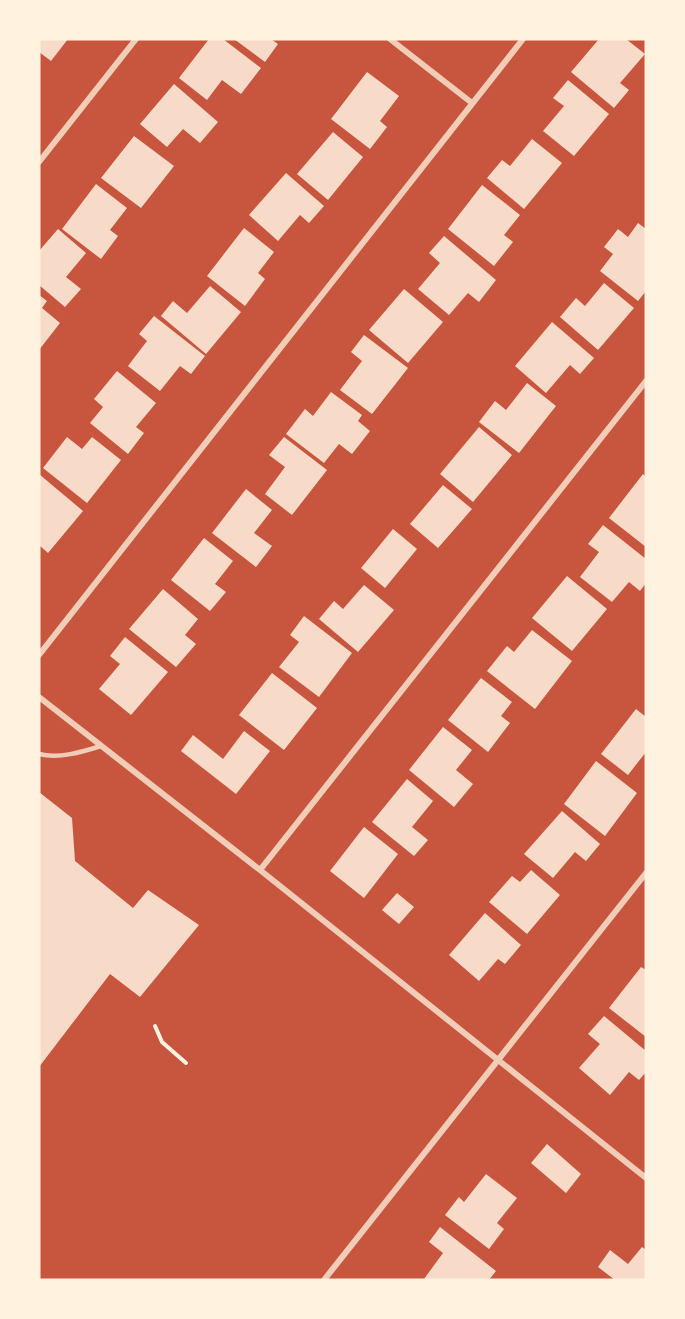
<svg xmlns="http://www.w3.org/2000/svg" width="685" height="1319" font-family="'Exo 2',sans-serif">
<rect width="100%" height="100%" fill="#c8553d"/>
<path fill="#f7dbc8" d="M39,39H68L51,61L39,52Z
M209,39H223L261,68L241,94L222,80L207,100L179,78Z
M234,39H271L278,44L265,62Z
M599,39H626L645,54L620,83L629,90L614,108L571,72Z
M367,72L399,96L380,121L387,127L370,149L331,119Z
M568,80L609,114L574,156L543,131L564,106L553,98Z
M174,84L218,122L200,143L183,129L167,147L140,124Z
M333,132L363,157L328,200L297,174Z
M134,136L174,166L141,208L101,178Z
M532,139L562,163L524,209L487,178L502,160L510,166Z
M286,173L324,206L309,223L300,215L278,241L249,215Z
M96,184L127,208L110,230L118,236L101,259L62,229Z
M482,185L520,215L504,235L513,242L494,266L448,229Z
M638,223L646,229V291L638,301L600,271L613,254L604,247L618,229L628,237Z
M244,228L274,252L258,273L265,279L245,306L207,276Z
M58,229L86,253L66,277L81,289L65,307L39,285V251Z
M444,236L496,280L479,302L468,293L449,315L418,289L440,263L429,253Z
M604,283L634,308L598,350L560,317L576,298L585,306Z
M210,286L241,312L206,354L161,316L173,301L187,313Z
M404,289L443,322L408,363L369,330Z
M39,295L47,301L42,308L60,323L39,350Z
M154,316L205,356L191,374L180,366L160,391L128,366L147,341L139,334Z
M552,322L594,358L580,374L570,365L546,393L515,366Z
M364,335L408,368L372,414L340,390L362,361L351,352Z
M117,371L156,403L136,427L144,433L128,454L90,423L103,407L94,399Z
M527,383L556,406L519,453L479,422L495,401L506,410Z
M331,392L362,415L358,421L370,431L352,454L339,444L324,463L286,434L305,409L313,416Z
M479,427L512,455L473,502L440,474Z
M67,437L82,449L92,437L121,460L87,503L43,468Z
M284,437L327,470L292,515L265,494L285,467L269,455Z
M39,474L83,511L48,553L39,545Z
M643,474L646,477V547L609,518Z
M443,485L472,509L438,548L410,524Z
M246,489L272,510L254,533L272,546L256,567L212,533Z
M603,525L646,559V583L640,591L629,582L612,602L580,577L599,552L588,544Z
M393,529L417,549L385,588L361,568Z
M204,538L233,561L215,584L226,592L210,611L171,580Z
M567,576L607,609L572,651L532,618Z
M364,585L394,610L358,652L319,619L334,601L343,609Z
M163,589L198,619L185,635L196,644L176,667L129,629Z
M304,616L352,653L319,697L279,667L299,642L290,635Z
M532,630L572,661L535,709L487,671L507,646L514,652Z
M125,637L168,672L131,715L99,689L120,664L110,656Z
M272,673L317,708L284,750L239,715Z
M481,678L512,702L501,716L510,723L488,752L448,720Z
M636,709L646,717V752L628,775L601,754Z
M443,727L472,750L456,770L473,784L454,807L409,770Z
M244,731L270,751L236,794L181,751L193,735L223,759Z
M596,761L637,793L605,836L564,804Z
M407,779L433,801L412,827L428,840L414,856L372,822Z
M39,792L72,818L75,861L133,908L148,890L199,925L140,997L110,974L39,1067Z
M562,811L600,844L586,861L575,852L553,878L524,854Z
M364,827L398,854L364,898L330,871Z
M531,870L560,895L527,934L489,902L512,876L520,882Z
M397,893L414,907L399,924L382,910Z
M485,913L521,945L505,964L498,959L479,981L449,955Z
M641,967L646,970V1037L609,1008Z
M604,1016L646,1051V1072L639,1080L629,1072L610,1095L579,1068L600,1044L588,1034Z
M547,1144L581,1174L566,1193L531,1163Z
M486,1174L517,1198L497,1223L504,1229L489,1249L445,1215L459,1197L464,1202Z
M440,1227L496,1271L489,1280H426L424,1279L443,1253L429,1242Z
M642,1247L646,1250V1280H615L598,1267L610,1250L628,1264Z"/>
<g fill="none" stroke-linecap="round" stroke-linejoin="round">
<path stroke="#fff3e0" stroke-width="4" d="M155,1026L162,1042L186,1063"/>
<path stroke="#f1ccb7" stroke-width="4.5" d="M39,754C59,759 82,752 101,746"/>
<path stroke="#f1ccb7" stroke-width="6" d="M390,39L472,103
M39,162L136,39
M39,655L523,39
M39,697L260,870L646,1178
M260,870L646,381
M324,1280L646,873"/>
</g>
<rect width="685" height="1319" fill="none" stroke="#fff3e0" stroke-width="81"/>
</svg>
